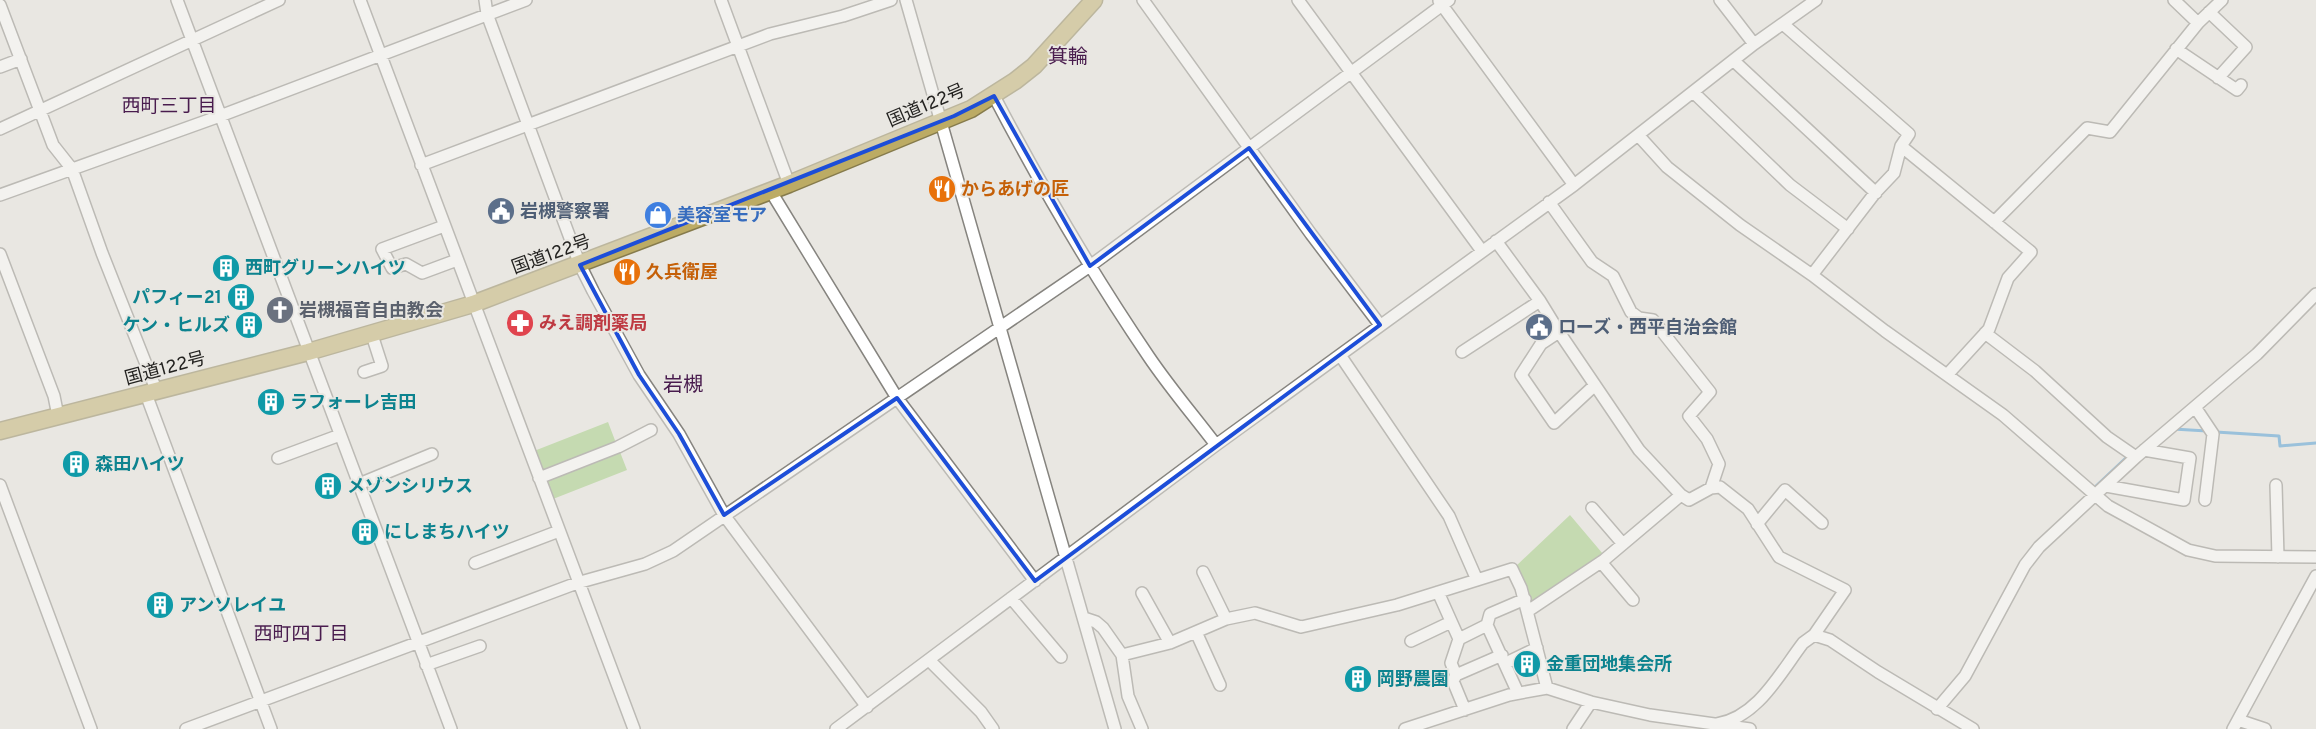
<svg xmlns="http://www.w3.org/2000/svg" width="2316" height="729" font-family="Overpass,'Noto Sans JP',sans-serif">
<rect width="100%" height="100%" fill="#e9e7e2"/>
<path fill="#99ca76" d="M608,422L616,443L542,472L534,451Z
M620,452L627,470L553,499L546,481Z
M1570,515L1603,554L1534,601L1529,600L1515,567Z"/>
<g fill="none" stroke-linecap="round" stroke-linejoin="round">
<path stroke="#3a92d2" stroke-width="3" d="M2173,429L2207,431
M2216,432L2279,436L2280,446L2316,443
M2095,487L2129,455"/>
<defs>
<path id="minor" d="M177,0L451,729
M360,0L634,729
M485,0L487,14L580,265L593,291L639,375L679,434L724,515L867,707
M721,0L789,184
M906,0L1115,729
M1143,0L1311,234L1380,325
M1298,0L1482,251
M1720,0L1754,44
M2174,0L2198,23
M1439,1L1574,185
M0,5L53,145L72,169L102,253L157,392
M2209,12L2246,47L2218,78
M1783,24L1909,134L1901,146L1894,173L1875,193L1812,275
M2176,49L2237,90L2241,85
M1734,61L1876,193
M0,67L21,59
M1693,92L1790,185L1848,229
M994,96C1041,186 1092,273 1149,357C1170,388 1194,416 1216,445
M0,129L279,0
M1638,135L1667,167L1740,225L1812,275L1885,331L2003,415L2108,506L2188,550L2215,556L2316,557
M1901,146L2031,252L2008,278L1989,329L1947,375
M421,165L770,34L843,16L891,0
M770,190L897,398L1035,581
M0,195L220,116L526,0
M1549,202L1592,262L1613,276L1631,312L1639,318L1653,320L1710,392L1689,416L1707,439L1719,464L1711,488
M1994,222L2087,128L2110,132L2198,23L2222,0
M444,226L382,249L392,268L406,264L422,273L457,260
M1496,241L1540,301L1559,332L1639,450L1681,495L1689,500L1711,488L1720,487L1748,509L1779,557L1845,590L1814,635L1803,643C1780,673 1758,717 1717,724
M0,254L54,396L58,416
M1559,332L1541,344L1521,375L1554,423L1595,385
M1985,333L2035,371L2107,437L2136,457
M1462,352L1540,301
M1340,355L1449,516L1477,580
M364,372L382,366L372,335
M146,394L271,729
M2195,407L2213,434L2205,500
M278,458L340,435
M539,478L618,447L651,430
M359,484L432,454
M0,485L91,729
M2276,485L2278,557
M2106,486L2184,500L2190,458L2144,450
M1592,508L1623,544
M1757,524L1785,490L1822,523
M1601,562L1633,600
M475,563L559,531
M1203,572L1226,619
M1438,592L1459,639L1451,663L1456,675L1453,681L1465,710
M1142,593L1170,643
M1011,598L1061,657
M1528,611L1604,560L1681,495
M1084,618L1096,622L1103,628L1122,655L1128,696L1142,729
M1196,632L1220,685
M1814,635L1830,640L1878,672L1973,729
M1459,639L1487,625
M1411,641L1451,622
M1122,655L1170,643L1226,619L1255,613L1301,627L1397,605L1512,569L1521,588L1547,688
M929,660L981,712L993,729
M1506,663L1537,648
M426,665L480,646
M1456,675L1502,655
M1518,693L1487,625L1490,614L1525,599
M1937,709L1965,676L2025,565L2039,547L2136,457L2257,354L2316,294
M2238,720L2265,729
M186,729L577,583L645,564L673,551L1090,266L1449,0
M836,729L1216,445L1574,185L1754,44L1816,0
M1405,729L1509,695L1547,688L1591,702L1650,715L1750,729
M1573,729L1591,702
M2233,729L2316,576"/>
<path id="highway" d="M0,431L308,352L473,304L789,184L971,109L1015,81L1034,66L1094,0"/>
</defs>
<use href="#minor" stroke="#86847f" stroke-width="14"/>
<use href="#highway" stroke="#867b4c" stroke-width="19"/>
<use href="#minor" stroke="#fff" stroke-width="11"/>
<use href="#highway" stroke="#bcab64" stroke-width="16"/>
</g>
<path d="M0 0H2316V729H0ZM994,96L1090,266L1249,148L1380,325L1035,581L897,398L724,515L679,434L639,375L580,265L954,116Z" fill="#e9e7e2" fill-opacity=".55" fill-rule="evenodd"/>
<path fill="none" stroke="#1d4ed8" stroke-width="4" stroke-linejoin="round" d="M994,96L1090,266L1249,148L1380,325L1035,581L897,398L724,515L679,434L639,375L580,265L954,116Z"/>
<defs>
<symbol id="restaurant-disc" viewBox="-11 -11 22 22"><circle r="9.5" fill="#e8710a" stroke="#e9e7e2"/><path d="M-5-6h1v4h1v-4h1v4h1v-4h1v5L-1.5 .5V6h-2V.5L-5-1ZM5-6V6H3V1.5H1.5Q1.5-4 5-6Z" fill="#fff"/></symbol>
<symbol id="civic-disc" viewBox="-11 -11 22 22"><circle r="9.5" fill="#5c6f8a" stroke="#e9e7e2"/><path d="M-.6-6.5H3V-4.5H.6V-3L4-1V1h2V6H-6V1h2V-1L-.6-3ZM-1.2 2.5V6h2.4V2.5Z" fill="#fff"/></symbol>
<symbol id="shop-disc" viewBox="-11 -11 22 22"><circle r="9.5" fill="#3f7fe0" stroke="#e9e7e2"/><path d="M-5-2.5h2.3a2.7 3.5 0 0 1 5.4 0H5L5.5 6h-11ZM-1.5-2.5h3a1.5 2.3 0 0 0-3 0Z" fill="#fff"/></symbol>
<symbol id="building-disc" viewBox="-11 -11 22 22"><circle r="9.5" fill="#0f9aa8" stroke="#e9e7e2"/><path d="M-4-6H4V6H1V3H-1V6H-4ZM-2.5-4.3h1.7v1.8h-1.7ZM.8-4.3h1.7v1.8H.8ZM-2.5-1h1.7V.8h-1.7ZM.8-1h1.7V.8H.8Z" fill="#fff"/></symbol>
<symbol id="church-disc" viewBox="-11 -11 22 22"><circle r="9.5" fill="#6b7280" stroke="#e9e7e2"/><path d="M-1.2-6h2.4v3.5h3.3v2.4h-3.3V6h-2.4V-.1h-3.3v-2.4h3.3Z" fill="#fff"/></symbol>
<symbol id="pharmacy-disc" viewBox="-11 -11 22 22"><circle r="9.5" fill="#e0444e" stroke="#e9e7e2"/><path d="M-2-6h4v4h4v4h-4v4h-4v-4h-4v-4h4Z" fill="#fff"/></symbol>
</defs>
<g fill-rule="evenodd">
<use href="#restaurant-disc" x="926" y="173" width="32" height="32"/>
<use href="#civic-disc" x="485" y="195" width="32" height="32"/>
<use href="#shop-disc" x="642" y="199" width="32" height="32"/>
<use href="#building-disc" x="210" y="252" width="32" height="32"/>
<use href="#restaurant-disc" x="611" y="256" width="32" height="32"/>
<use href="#building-disc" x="225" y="281" width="32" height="32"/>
<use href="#church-disc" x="264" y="294" width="32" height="32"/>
<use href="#pharmacy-disc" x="504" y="307" width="32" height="32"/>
<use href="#building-disc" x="233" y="309" width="32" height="32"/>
<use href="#civic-disc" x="1523" y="311" width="32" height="32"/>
<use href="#building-disc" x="255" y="386" width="32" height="32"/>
<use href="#building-disc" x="60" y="448" width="32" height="32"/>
<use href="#building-disc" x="312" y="470" width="32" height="32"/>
<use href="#building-disc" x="349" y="516" width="32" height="32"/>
<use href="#building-disc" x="144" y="589" width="32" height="32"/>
<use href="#building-disc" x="1511" y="648" width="32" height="32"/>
<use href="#building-disc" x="1342" y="663" width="32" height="32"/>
</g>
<g text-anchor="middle" stroke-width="4" stroke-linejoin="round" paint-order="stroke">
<g font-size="18" fill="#232220" stroke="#e9e7e2">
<text transform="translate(926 105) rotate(-23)" y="6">国道122号</text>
<text transform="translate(551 254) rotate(-20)" y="6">国道122号</text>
<text transform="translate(165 368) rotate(-15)" y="6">国道122号</text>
</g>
<g font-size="18" font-weight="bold" fill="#c56008" stroke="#e9e7e2" text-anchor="start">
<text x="961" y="195">からあげの匠</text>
<text x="646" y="278">久兵衛屋</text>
</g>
<g font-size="18" font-weight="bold" fill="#4e5e75" stroke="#e9e7e2" text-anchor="start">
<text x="520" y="217">岩槻警察署</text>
<text x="1558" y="333">ローズ・西平自治会館</text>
</g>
<g font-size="18" font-weight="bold" fill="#366cbe" stroke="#e9e7e2" text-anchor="start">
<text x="677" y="221">美容室モア</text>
</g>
<g font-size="18" font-weight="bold" fill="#0d838f" stroke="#e9e7e2" text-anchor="start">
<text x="245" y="274">西町グリーンハイツ</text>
<text x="222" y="303" text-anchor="end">パフィー21</text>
<text x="230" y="331" text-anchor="end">ケン・ヒルズ</text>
<text x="290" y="408">ラフォーレ吉田</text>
<text x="95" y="470">森田ハイツ</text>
<text x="347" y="492">メゾンシリウス</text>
<text x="384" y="538">にしまちハイツ</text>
<text x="179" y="611">アンソレイユ</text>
<text x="1546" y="670">金重団地集会所</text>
<text x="1377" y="685">岡野農園</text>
</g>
<g font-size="18" font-weight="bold" fill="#5b616d" stroke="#e9e7e2" text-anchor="start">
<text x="299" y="316">岩槻福音自由教会</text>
</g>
<g font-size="18" font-weight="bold" fill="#be3a42" stroke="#e9e7e2" text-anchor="start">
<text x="539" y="329">みえ調剤薬局</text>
</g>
<g font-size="19" fill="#491c4e" stroke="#e9e7e2">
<text x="169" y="112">西町三丁目</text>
<text x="301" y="640">西町四丁目</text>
</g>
<g font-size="20" fill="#491c4e" stroke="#e9e7e2">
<text x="1068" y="63">箕輪</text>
<text x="683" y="391">岩槻</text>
</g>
</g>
</svg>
